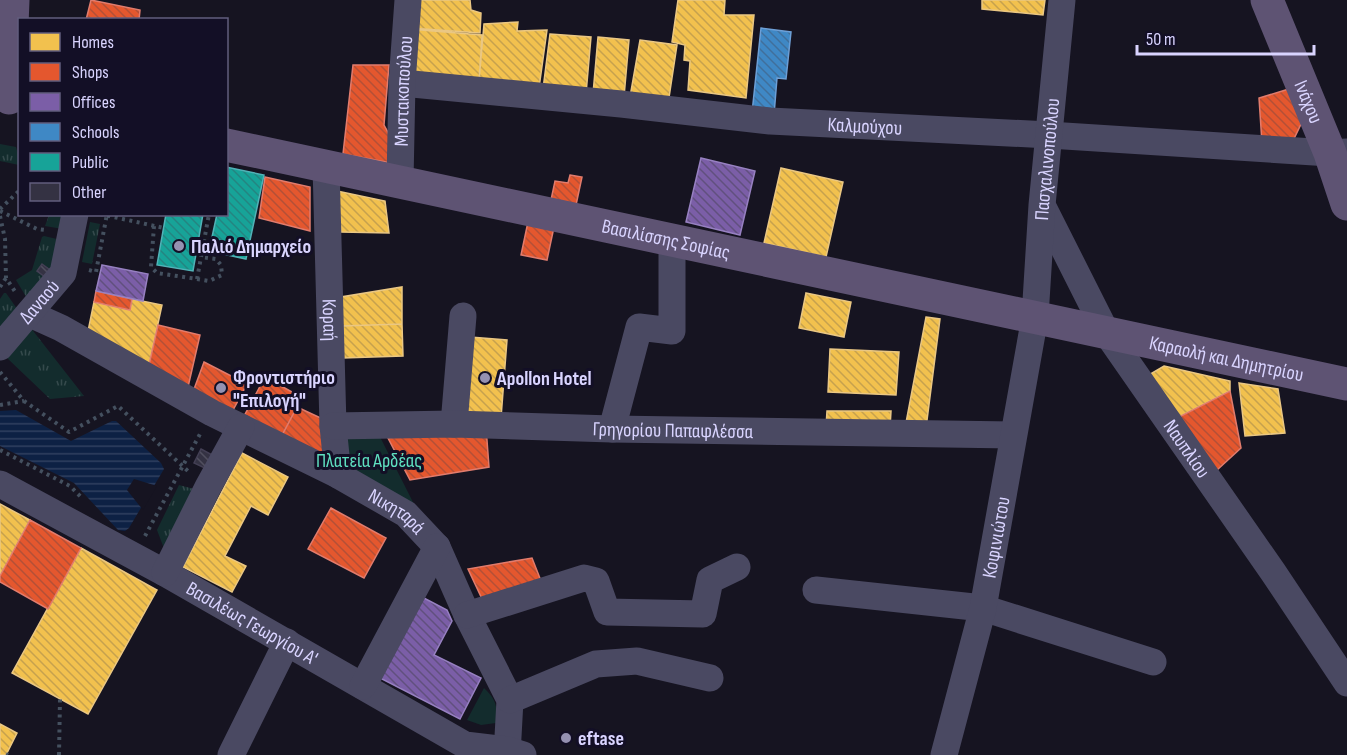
<svg xmlns="http://www.w3.org/2000/svg" width="1347" height="755" font-family="'Sofia Sans Condensed',sans-serif">
<defs>
<pattern id="grass-tufts" width="24" height="20" patternUnits="userSpaceOnUse" patternTransform="scale(1.5)"><rect width="24" height="20" fill="#132c2d"/><path d="M3 7l-1-3M5 7V3M7 7l1-3M15 17l-1-3M17 17v-4M19 17l1-3" fill="none" stroke="#354a4c"/></pattern>
<pattern id="water-rules" width="6" height="5" patternUnits="userSpaceOnUse" patternTransform="scale(1.5)"><rect width="6" height="5" fill="#0d2144"/><path d="M0 2.5h6" fill="none" stroke="#304060"/></pattern>
<pattern id="homes-back-hatch" width="6" height="6" patternUnits="userSpaceOnUse" patternTransform="scale(1.5)"><rect width="6" height="6" fill="#f2c14e"/><path d="M-1 5l2 2M0 0l6 6M5-1l2 2" fill="none" stroke="#c6a14e"/></pattern>
<pattern id="shops-back-hatch" width="6" height="6" patternUnits="userSpaceOnUse" patternTransform="scale(1.5)"><rect width="6" height="6" fill="#e4572e"/><path d="M-1 5l2 2M0 0l6 6M5-1l2 2" fill="none" stroke="#b35037"/></pattern>
<pattern id="offices-back-hatch" width="6" height="6" patternUnits="userSpaceOnUse" patternTransform="scale(1.5)"><rect width="6" height="6" fill="#7b5ea7"/><path d="M-1 5l2 2M0 0l6 6M5-1l2 2" fill="none" stroke="#61507e"/></pattern>
<pattern id="schools-back-hatch" width="6" height="6" patternUnits="userSpaceOnUse" patternTransform="scale(1.5)"><rect width="6" height="6" fill="#3f88c5"/><path d="M-1 5l2 2M0 0l6 6M5-1l2 2" fill="none" stroke="#406f9b"/></pattern>
<pattern id="public-back-hatch" width="6" height="6" patternUnits="userSpaceOnUse" patternTransform="scale(1.5)"><rect width="6" height="6" fill="#17a398"/><path d="M-1 5l2 2M0 0l6 6M5-1l2 2" fill="none" stroke="#248581"/></pattern>
<pattern id="building-back-hatch" width="6" height="6" patternUnits="userSpaceOnUse" patternTransform="scale(1.5)"><rect width="6" height="6" fill="#343243"/><path d="M-1 5l2 2M0 0l6 6M5-1l2 2" fill="none" stroke="#514f5f"/></pattern>
</defs>
<rect width="100%" height="100%" fill="#161421"/>
<path fill="url(#grass-tufts)" d="M0,144L16,147L19,158V165L0,161Z
M49,215H66L63,229L45,226Z
M90,222L100,224L92,264L82,262Z
M44,236L61,240L55,274L31,305L16,280L32,270L42,237Z
M4,293H6L22,316L0,342V299Z
M30,327L84,396L50,399L6,357Z
M179,485L198,490L165,551L157,530Z"/>
<path fill="#132c2d" d="M375,427L418,512L351,475L339,431Z
M484,688C496,699 498,707 496,723L481,725L467,720Z"/>
<path fill="url(#water-rules)" d="M16,410L71,441L112,421H116L161,463L164,469L129,528L125,531L118,530L74,483L0,446V411Z"/>
<path fill="#161421" d="M134,479L157,486L143,510L127,490Z"/>
<path fill="url(#homes-back-hatch)" stroke="#eac783" stroke-width="1.5" d="M414,0H470L471,10L481,13L480,33L410,28Z
M678,0H725L724,15H754L746,98L688,90L690,61L684,60L685,45L672,42Z
M982,0H1045L1043,15L982,9Z
M518,22L517,31L547,30L539,88L479,81L484,24Z
M408,29L482,35L479,81L406,76Z
M550,34L591,37L586,94L543,89Z
M598,37L629,40L624,97L593,94Z
M640,40L677,45L668,104L630,97Z
M781,168L843,182L826,257L764,243Z
M337,191L385,201L389,233L341,232Z
M402,287V324L342,326L341,297Z
M806,293L851,302L844,337L799,328Z
M132,299L162,305L149,365L87,336L94,302L130,310Z
M926,317L940,319L926,428H905Z
M402,324L403,356L343,358L342,326Z
M470,337L507,340L501,418L463,415Z
M830,349L899,352L896,395L828,392Z
M1164,366L1230,381V391L1177,418L1147,376Z
M1239,383L1278,389L1285,433L1245,436Z
M827,411H891L890,428L826,427Z
M242,453L288,477L268,515L251,506L225,556L246,566L232,592L183,567Z
M0,504L30,520L0,576Z
M81,548L157,590L88,714L12,673Z
M0,724L17,733L6,755H0Z"/>
<path fill="url(#shops-back-hatch)" stroke="#e17c6d" stroke-width="1.5" d="M91,0L140,10L139,20H86Z
M353,65H389L384,125L390,136L391,163L343,154Z
M1289,89L1303,120L1291,145L1262,143L1259,98Z
M570,175L582,177L576,205L551,200L555,181L568,183Z
M265,177L310,187V231L259,218Z
M528,222L554,227L547,260L521,255Z
M96,291L132,299L130,310L94,302Z
M158,325L200,335L188,387L149,365Z
M204,362L247,384L232,412L193,392Z
M265,377L299,396L297,407L280,439L243,418Z
M1230,391L1241,448L1216,471L1177,418Z
M297,407L325,420L329,450L316,459L280,439Z
M486,427L489,467L410,480L388,438Z
M331,508L386,538L364,578L308,549Z
M30,520L81,548L48,609L0,582V576Z
M532,558L543,586L484,603L468,569Z"/>
<path fill="url(#offices-back-hatch)" stroke="#9781c1" stroke-width="1.5" d="M701,158L755,171L740,235L686,222Z
M102,265L148,274L143,301L96,291Z
M420,596L447,610L452,621L434,655L481,678L460,719L378,677Z"/>
<path fill="url(#schools-back-hatch)" stroke="#6d9fd6" stroke-width="1.5" d="M761,28L791,32L786,79L777,78L774,115L752,113Z"/>
<path fill="url(#public-back-hatch)" stroke="#51b2b7" stroke-width="1.5" d="M226,167L264,175L246,259L209,251L217,214H226Z
M166,214H203L193,271L157,265Z"/>
<path fill="url(#building-back-hatch)" stroke="#433f54" stroke-width="1.5" d="M42,264L50,270L45,277L37,271Z
M201,449L216,457L209,470L194,463Z"/>
<g fill="none" stroke-linecap="round" stroke-linejoin="round">
<path stroke="#44505f" stroke-width="4" stroke-dasharray="3 4.5" stroke-linecap="butt" d="M0,209L20,190
M0,211L37,229L46,230
M100,214L164,228
M0,216L5,239L6,278L16,293
M154,226L151,267L157,273L197,279L209,214
M89,270L96,272L107,214
M197,279L209,281L222,275L221,265L216,259L201,257
M0,287L6,278
M0,372L24,401L69,432L118,406L190,473
M0,405L24,401
M0,450L70,486L82,498
M145,536L200,434
M6,754L8,755
M59,755L60,699"/>
<g stroke="#4a4962" stroke-width="27">
<path id="s1" d="M402,83L621,104L770,121L1049,135L1330,153L1347,152"/>
<path id="s2" d="M326,166L333,426L338,475"/>
<path id="s3" d="M400,181L402,83L408,0"/>
<path id="s4" d="M1043,207L1106,332L1273,572L1347,683"/>
<path id="s5" d="M30,314L61,328L212,413L338,475L406,514L437,547L467,615L510,700L507,755"/>
<path id="s6" d="M0,347L63,273L75,214"/>
<path d="M454,424L463,316"/>
<path id="s7" d="M333,426L454,424L612,429L1013,435"/>
<path d="M612,429L639,327L672,331V240"/>
<path id="s8" d="M0,484L165,573L465,745L507,750L523,755"/>
<path d="M165,573L208,487L241,427"/>
<path d="M816,590L983,608L1153,662"/>
<path d="M467,615L584,578L596,581L607,612L703,614L710,580L737,567"/>
<path d="M363,686L437,547"/>
<path d="M510,700L596,664L637,661L710,678"/>
<path d="M231,755L287,642"/>
<path id="s9" d="M944,755L983,608L1035,317L1042,205L1062,0"/>
</g>
<g stroke="#5e5373" stroke-width="33">
<path id="s10" d="M1267,0L1330,153L1347,204"/>
<path d="M9,98L13,0"/>
<path id="s11" d="M226,145L1347,384"/>
</g>
</g>
<g fill="#9591b1" stroke="#130f26" stroke-width="2">
<circle cx="179" cy="246" r="6"/>
<circle cx="485" cy="378" r="6"/>
<circle cx="221" cy="388" r="6"/>
<circle cx="566" cy="738" r="6"/>
</g>
<g text-anchor="middle" stroke-width="6" stroke-linejoin="round" paint-order="stroke">
<g font-size="20" fill="#d9d4ff" stroke="#130f26">
<text dy="7" stroke="none"><textPath href="#s3" startOffset="90">Μυστακοπούλου</textPath></text>
<text dy="7" stroke="none"><textPath href="#s10" startOffset="110">Ινάχου</textPath></text>
<text dy="7" stroke="none"><textPath href="#s1" startOffset="465">Καλμούχου</textPath></text>
<text dy="7" stroke="none"><textPath href="#s9" startOffset="606">Πασχαλινοπούλου</textPath></text>
<text dy="7" stroke="none"><textPath href="#s11" startOffset="450">Βασιλίσσης Σοφίας</textPath></text>
<text dy="7" stroke="none"><textPath href="#s6" startOffset="60">Δαναού</textPath></text>
<text dy="7" stroke="none"><textPath href="#s2" startOffset="154">Κοραή</textPath></text>
<text dy="7" stroke="none"><textPath href="#s11" startOffset="1023">Καραολή και Δημητρίου</textPath></text>
<text dy="7" stroke="none"><textPath href="#s7" startOffset="340">Γρηγορίου Παπαφλέσσα</textPath></text>
<text dy="7" stroke="none"><textPath href="#s4" startOffset="282">Ναυπλίου</textPath></text>
<text dy="7" stroke="none"><textPath href="#s5" startOffset="417">Νικηταρά</textPath></text>
<text dy="7" stroke="none"><textPath href="#s9" startOffset="224">Κοφινιώτου</textPath></text>
<text dy="7" stroke="none"><textPath href="#s8" startOffset="288">Βασιλέως Γεωργίου Α'</textPath></text>
</g>
<g font-size="20" font-weight="bold" fill="#d9d4ff" stroke="#130f26" text-anchor="start">
<text x="191" y="253">Παλιό Δημαρχείο</text>
<text x="233" y="384">Φροντιστήριο<tspan x="233" dy="23">"Επιλογή"</tspan></text>
<text x="497" y="385">Apollon Hotel</text>
<text x="578" y="745">eftase</text>
</g>
<g font-size="20" fill="#5fe0c0" stroke="#130f26">
<text x="369" y="467">Πλατεία Αρδέας</text>
</g>
</g>
<rect x="18" y="18" width="210" height="198" fill="#130f26" stroke="#625e7d" stroke-width="1.5"/>
<rect x="30" y="33" width="30" height="18" fill="#f2c14e" stroke="#625e7d" stroke-width="1.5"/>
<text x="72" y="48" font-size="18" fill="#d9d4ff">Homes</text>
<rect x="30" y="63" width="30" height="18" fill="#e4572e" stroke="#625e7d" stroke-width="1.5"/>
<text x="72" y="78" font-size="18" fill="#d9d4ff">Shops</text>
<rect x="30" y="93" width="30" height="18" fill="#7b5ea7" stroke="#625e7d" stroke-width="1.5"/>
<text x="72" y="108" font-size="18" fill="#d9d4ff">Offices</text>
<rect x="30" y="123" width="30" height="18" fill="#3f88c5" stroke="#625e7d" stroke-width="1.5"/>
<text x="72" y="138" font-size="18" fill="#d9d4ff">Schools</text>
<rect x="30" y="153" width="30" height="18" fill="#17a398" stroke="#625e7d" stroke-width="1.5"/>
<text x="72" y="168" font-size="18" fill="#d9d4ff">Public</text>
<rect x="30" y="183" width="30" height="18" fill="#343243" stroke="#625e7d" stroke-width="1.5"/>
<text x="72" y="198" font-size="18" fill="#d9d4ff">Other</text>
<path d="M1137 45v9h177v-9" fill="none" stroke="#d9d4ff" stroke-width="3"/>
<text x="1146" y="45" font-size="18" fill="#d9d4ff" stroke="#130f26" stroke-width="4.5" paint-order="stroke">50 m</text>
</svg>
